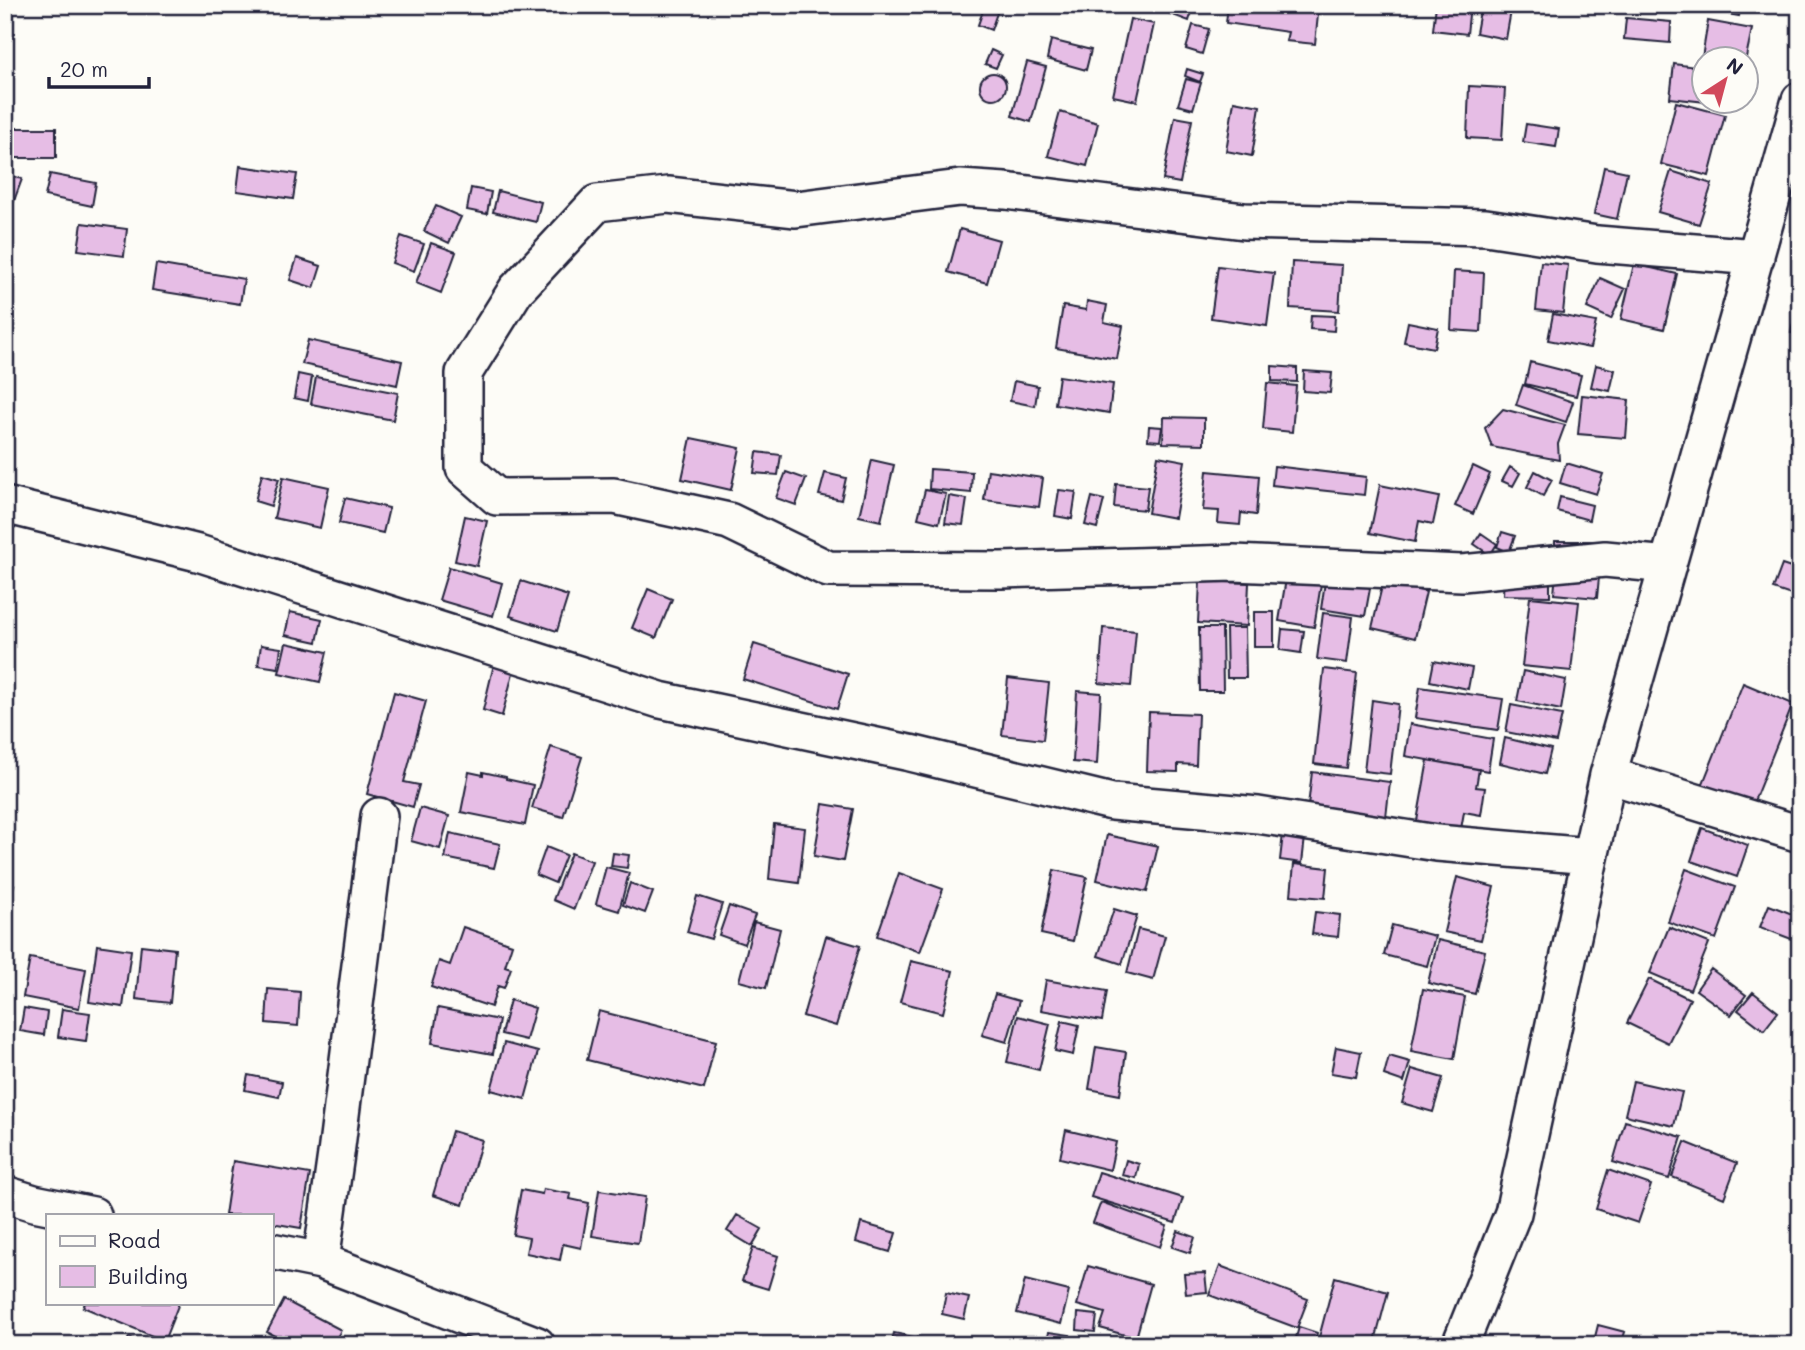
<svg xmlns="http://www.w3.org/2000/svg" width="1805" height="1350" font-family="Mali,sans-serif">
<rect width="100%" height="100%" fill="#fdfcf7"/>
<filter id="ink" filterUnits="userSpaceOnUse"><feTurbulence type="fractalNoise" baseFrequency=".0143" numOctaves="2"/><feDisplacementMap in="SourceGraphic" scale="14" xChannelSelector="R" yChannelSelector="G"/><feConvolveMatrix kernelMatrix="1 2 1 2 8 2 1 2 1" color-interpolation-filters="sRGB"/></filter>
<g filter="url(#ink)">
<path fill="#e6bde5" stroke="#22223b" stroke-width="2" d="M985,5L998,10L991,30L978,25Z
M1173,5H1194L1189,21L1170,14Z
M1228,5H1319L1315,44L1286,41L1288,32L1226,23Z
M1436,5H1470L1467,34L1433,30Z
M1481,5H1512L1506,39L1476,33Z
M1696,5H1741L1739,16L1696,8Z
M1626,18L1671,22L1670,43L1624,39Z
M1130,19L1154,24L1137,101L1113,96Z
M1708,21L1752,29L1745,62V60H1703V66L1701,64Z
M1193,25L1209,29L1202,54L1186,49Z
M1051,40L1091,50L1086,70L1047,59Z
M991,50L1002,55L996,68L985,64Z
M1027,62L1046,67L1031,122L1012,116Z
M1674,64L1703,68V102H1706L1670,98Z
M1187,69L1203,74L1200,82L1185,76Z
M980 86a13 13 0 1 1 26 0a13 13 0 1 1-26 0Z
M1186,79L1201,83L1193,109L1178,105Z
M1469,86L1505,88L1502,140L1467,138Z
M1234,101L1260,106L1252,156L1226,151Z
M1676,102L1725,115L1709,176L1661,164Z
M1060,112L1098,123L1087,166L1048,156Z
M1175,117L1192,120L1180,183L1163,180Z
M1526,124L1559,129L1556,147L1523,142Z
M5,128H56V158H5Z
M240,166L297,174L293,199L237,191Z
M1604,167L1627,172L1617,219L1594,214Z
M1671,171L1712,184L1699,224L1658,212Z
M5,173L22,179L9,214L5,213Z
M50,174L96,183L92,206L45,196Z
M471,188L491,192L487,214L467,210Z
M498,191L541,202L536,222L493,212Z
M436,206L461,217L449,243L424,231Z
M82,223L127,229L124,256L78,250Z
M960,229L999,240L987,283L948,272Z
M401,236L424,244L414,271L392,263Z
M431,243L456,252L441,293L416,283Z
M297,258L321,266L314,288L290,280Z
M1292,262L1342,265L1339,311L1290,308Z
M1541,262L1568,265L1563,313L1536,310Z
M156,264L244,279L240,304L152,290Z
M1634,264L1677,274L1664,329L1621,319Z
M1218,266L1274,273L1267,326L1211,318Z
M1454,271L1484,273L1481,332L1451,330Z
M1600,278L1625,289L1611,319L1587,308Z
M1087,301L1107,305L1104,322L1123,326L1117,359L1056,348L1063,306L1086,310Z
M1796,308L1800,309V335L1791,333Z
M1553,314L1596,322L1590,348L1548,340Z
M1311,315L1335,316L1334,331L1310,329Z
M1408,322L1438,328L1434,348L1404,342Z
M308,340L402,361L397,385L302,364Z
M1530,362L1581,375L1576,396L1525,384Z
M1596,365L1615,370L1610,391L1591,387Z
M1272,366L1297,368V382L1272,381Z
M1304,371L1332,373L1330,393L1303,391Z
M298,374L312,377L308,401L294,398Z
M1059,376L1113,384L1109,413L1055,404Z
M316,377L398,393L393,420L311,404Z
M1014,381L1038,386L1035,406L1010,401Z
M1267,383L1296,386L1292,432L1263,429Z
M1523,385L1573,402L1566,422L1516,405Z
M1582,395L1629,400L1626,438L1578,434Z
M1503,409L1565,425L1558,444L1559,460L1492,447L1485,428Z
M1164,417L1204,418V444L1163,443Z
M1149,426L1162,427L1160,441L1148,440Z
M691,438L740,448L731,490L682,479Z
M757,452L781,455L778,475L754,473Z
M1158,456L1185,461L1175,518L1148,513Z
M872,460L894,465L881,521L859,516Z
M1566,463L1603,474L1596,494L1560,483Z
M1274,466L1366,477L1364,495L1272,485Z
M1473,466L1490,474L1473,514L1455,506Z
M1510,467L1520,473L1513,486L1502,481Z
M930,469L972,472L971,493L929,489Z
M988,470L1043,478L1039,507L984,500Z
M1207,471L1259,476L1256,515L1241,513L1240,525L1218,523L1219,511L1203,510Z
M1535,471L1552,480L1543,496L1527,487Z
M786,472L806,479L796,505L776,498Z
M825,473L846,478L841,500L819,495Z
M262,474L279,479L271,506L255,501Z
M283,477L329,487L320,528L274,518Z
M1116,484L1148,487L1145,510L1114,507Z
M1380,485L1439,497L1433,524L1419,521L1415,542L1370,533Z
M925,490L946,494L939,523L918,518Z
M1059,490L1076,492L1072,519L1055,516Z
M949,496L967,499L963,525L945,523Z
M1092,497L1104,500L1097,528L1085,525Z
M1560,497L1592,505L1589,520L1557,511Z
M345,498L389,508L383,533L339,523Z
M465,516L487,521L477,566L455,561Z
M1502,532L1515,536L1509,552L1497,547Z
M1481,533L1497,544L1490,555L1474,544Z
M1555,541H1592L1593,553H1555Z
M1782,565L1800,571V598L1773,589Z
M449,567L502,583L493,616L439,600Z
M1556,573L1599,577L1597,598L1554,594Z
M1504,574L1550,576V596L1503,595Z
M1326,575L1371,583L1365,616L1321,609Z
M1286,579L1321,584L1314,627L1279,621Z
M521,581L568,596L557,631L510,616Z
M1200,581L1249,583L1247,626L1198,623Z
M1383,582L1426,592L1415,638L1372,628Z
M648,589L672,599L656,638L632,628Z
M1530,597L1579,602L1571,671L1522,666Z
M290,612L322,619L317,642L285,635Z
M1254,612H1274V647H1254Z
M1323,613L1353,617L1347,663L1317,659Z
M1103,628L1136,631L1131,686L1099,683Z
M1199,628H1222L1223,691H1200Z
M1226,628H1245L1246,678H1227Z
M1282,629L1304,631L1301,653L1280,650Z
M286,643L327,652L320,682L279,673Z
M754,644L848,674L837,709L743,679Z
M261,645L281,648L278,668L258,665Z
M1434,661L1472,668L1468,689L1430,681Z
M494,664L514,669L502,716L483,710Z
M1324,669L1357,673L1346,768L1314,764Z
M1523,671L1566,680L1561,710L1517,701Z
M1008,678L1049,683L1043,740L1002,735Z
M1743,683L1793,704L1750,811L1700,791Z
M1420,687L1503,699L1498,730L1415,718Z
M1077,691L1101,693L1097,764L1073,762Z
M394,692L426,701L404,782L419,785L413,807L367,794Z
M1372,700L1398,704L1390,774L1364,771Z
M1511,705L1562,715L1556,742L1506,732Z
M1149,712L1198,714L1196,765L1178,764V772L1147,771Z
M1410,724L1493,739L1488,771L1405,756Z
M1505,738L1551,749L1545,774L1500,763Z
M551,747L582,757L563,817L532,808Z
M1428,760L1479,769L1476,787L1485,788L1481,815L1464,812L1461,829L1417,821Z
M469,772L483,775V772L506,777V779L533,785L525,825L461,812Z
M1312,772L1390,782L1385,826L1307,815Z
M823,804L853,809L843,861L814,856Z
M420,808L449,816L440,849L411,841Z
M774,824L805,828L799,883L769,879Z
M1702,828L1748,845L1737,877L1691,861Z
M450,833L500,844L494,868L445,858Z
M1283,834L1305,837L1302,863L1280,860Z
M1107,835L1158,846L1147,892L1097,880Z
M546,847L566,855L555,883L536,875Z
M571,853L592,861L574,909L553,900Z
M613,853L629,855L627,868L611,866Z
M1294,864L1328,868L1325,898L1291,895Z
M606,867L629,873L619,911L596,904Z
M1686,869L1735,887L1716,939L1668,922Z
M1054,870L1087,877L1073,941L1041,934Z
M899,873L943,889L920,952L877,936Z
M1457,877L1494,887L1481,940L1444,932Z
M5,883L14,885L5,916Z
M630,883L653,892L645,913L623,905Z
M697,896L722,904L711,939L687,932Z
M1769,905L1800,917V925L1794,940L1760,927Z
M729,906L755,915L744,944L719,935Z
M1114,909L1137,916L1122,964L1098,956Z
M1315,912L1340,915L1338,937L1312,934Z
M754,922L780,929L766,988L739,981Z
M1392,925L1435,936L1427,966L1384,955Z
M463,927L512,944L505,966L511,968L504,988L498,986L491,1007L431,987L439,961L450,965Z
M1669,927L1709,943L1690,990L1650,973Z
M1138,929L1165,936L1153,980L1127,973Z
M826,936L860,946L836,1026L803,1016Z
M1438,940L1485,951L1475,994L1428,983Z
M97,945L131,950L123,1007L89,1002Z
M141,945L175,949L170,1003L136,999Z
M30,958L86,969L79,1008L23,997Z
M911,961L953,971L943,1013L900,1002Z
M1711,969L1746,995L1731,1015L1696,990Z
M1649,979L1690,999L1668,1043L1627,1023Z
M1046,980L1107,991L1102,1021L1041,1010Z
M268,989L300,992L298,1026L266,1023Z
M1423,989L1465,997L1454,1059L1411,1051Z
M1753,992L1778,1012L1764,1030L1738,1010Z
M995,994L1019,1001L1007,1042L982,1035Z
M510,1000L535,1008L526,1040L501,1034Z
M24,1008L47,1012L44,1035L20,1031Z
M438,1008L499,1020L493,1054L432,1043Z
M62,1009L90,1013L86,1041L58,1037Z
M599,1011L716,1041L704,1089L587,1060Z
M1018,1016L1050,1024L1039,1070L1007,1062Z
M1062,1021L1079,1025L1073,1055L1055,1051Z
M504,1043L538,1052L525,1099L491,1090Z
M1096,1047L1126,1052L1120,1095L1089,1089Z
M1336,1047L1361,1052L1356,1077L1331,1073Z
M1389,1056L1410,1062L1404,1082L1384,1075Z
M1412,1069L1443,1078L1433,1112L1402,1103Z
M248,1075L282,1082L279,1097L245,1090Z
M1633,1081L1682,1092L1674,1126L1625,1115Z
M1625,1121L1682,1137L1669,1179L1613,1162Z
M1066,1130L1116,1142L1110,1170L1060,1158Z
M452,1131L482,1140L463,1205L433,1195Z
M1685,1142L1737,1163L1724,1198L1672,1177Z
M1126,1160L1139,1164L1136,1178L1122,1175Z
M233,1161L310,1174L301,1228L271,1223V1215H225Z
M1608,1170L1651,1185L1638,1223L1596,1209Z
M1099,1172L1183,1198L1175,1223L1091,1197Z
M543,1189L571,1194L570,1199L589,1203L581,1248L563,1244L560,1260L526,1253L529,1238L513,1235L521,1190L542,1194Z
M599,1190L645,1197L638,1243L592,1236Z
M1101,1202L1167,1226L1160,1247L1093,1223Z
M737,1215L762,1229L752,1246L727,1231Z
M861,1223L896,1233L890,1252L856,1242Z
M1178,1231L1195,1237L1190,1253L1172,1247Z
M753,1248L778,1256L768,1289L742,1281Z
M1088,1266L1151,1284L1136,1338L1100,1328L1105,1313L1077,1305Z
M1220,1266L1308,1299L1297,1328L1209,1295Z
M1205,1273L1207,1292L1186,1294L1184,1274Z
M1335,1277L1388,1292L1374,1345H1317Z
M1025,1280L1069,1291L1061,1324L1017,1313Z
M946,1293L969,1298L964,1319L942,1314Z
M284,1300L341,1330L333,1345H291L267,1332Z
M85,1303H179L164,1341L83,1307Z
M1078,1313L1097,1315L1095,1332L1077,1330Z
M1598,1325L1625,1332L1621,1345H1593Z
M1299,1327L1317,1333L1314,1345H1294Z
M1049,1332L1070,1335L1068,1345H1047Z
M894,1333L934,1341V1345H891Z
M129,1337L147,1345H126Z"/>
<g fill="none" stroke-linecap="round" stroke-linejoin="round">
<defs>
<path id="minor" d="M5,505L198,553L660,700L910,753L1112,802L1258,815L1437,843L1590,856
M1668,565L1605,559L1462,573L1234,563L1001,570L828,569L729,521L614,496L497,497L464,468V373L516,290L597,203L668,195L796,209L960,188L1005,191L1244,221L1486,227L1597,244L1756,257
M1608,775L1800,834
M5,1194L34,1203L93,1215
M271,1251L321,1261L537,1345
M321,1261L336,1154L379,816
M1460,1345L1513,1213L1608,775L1800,100"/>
</defs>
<use href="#minor" stroke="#22223b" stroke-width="40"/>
<use href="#minor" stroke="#fdfcf7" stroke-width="35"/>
</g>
</g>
<rect width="1805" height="1350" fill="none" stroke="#fdfcf7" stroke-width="28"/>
<rect x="14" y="14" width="1777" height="1322" fill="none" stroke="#22223b" stroke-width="2.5" filter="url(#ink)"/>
<rect x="46" y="1214" width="228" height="91" fill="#fdfcf7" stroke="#a5a5ac" stroke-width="2"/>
<rect x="60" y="1236" width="35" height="10" fill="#fdfcf7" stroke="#a5a5ac" stroke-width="2"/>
<text x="108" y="1248" font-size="21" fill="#22223b">Road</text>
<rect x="60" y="1266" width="35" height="21" fill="#e6bde5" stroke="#a5a5ac" stroke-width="2"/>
<text x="108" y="1284" font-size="21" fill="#22223b">Building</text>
<g transform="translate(1725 80) rotate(36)"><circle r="33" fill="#fdfcf7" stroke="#a5a5ac" stroke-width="2"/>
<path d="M0-5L12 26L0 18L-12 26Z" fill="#d1495b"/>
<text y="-10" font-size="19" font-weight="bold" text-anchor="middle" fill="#22223b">N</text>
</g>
<path d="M49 77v10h100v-10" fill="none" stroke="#22223b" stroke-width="3.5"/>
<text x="60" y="77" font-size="21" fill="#22223b" stroke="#fdfcf7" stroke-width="5" paint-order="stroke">20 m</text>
</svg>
